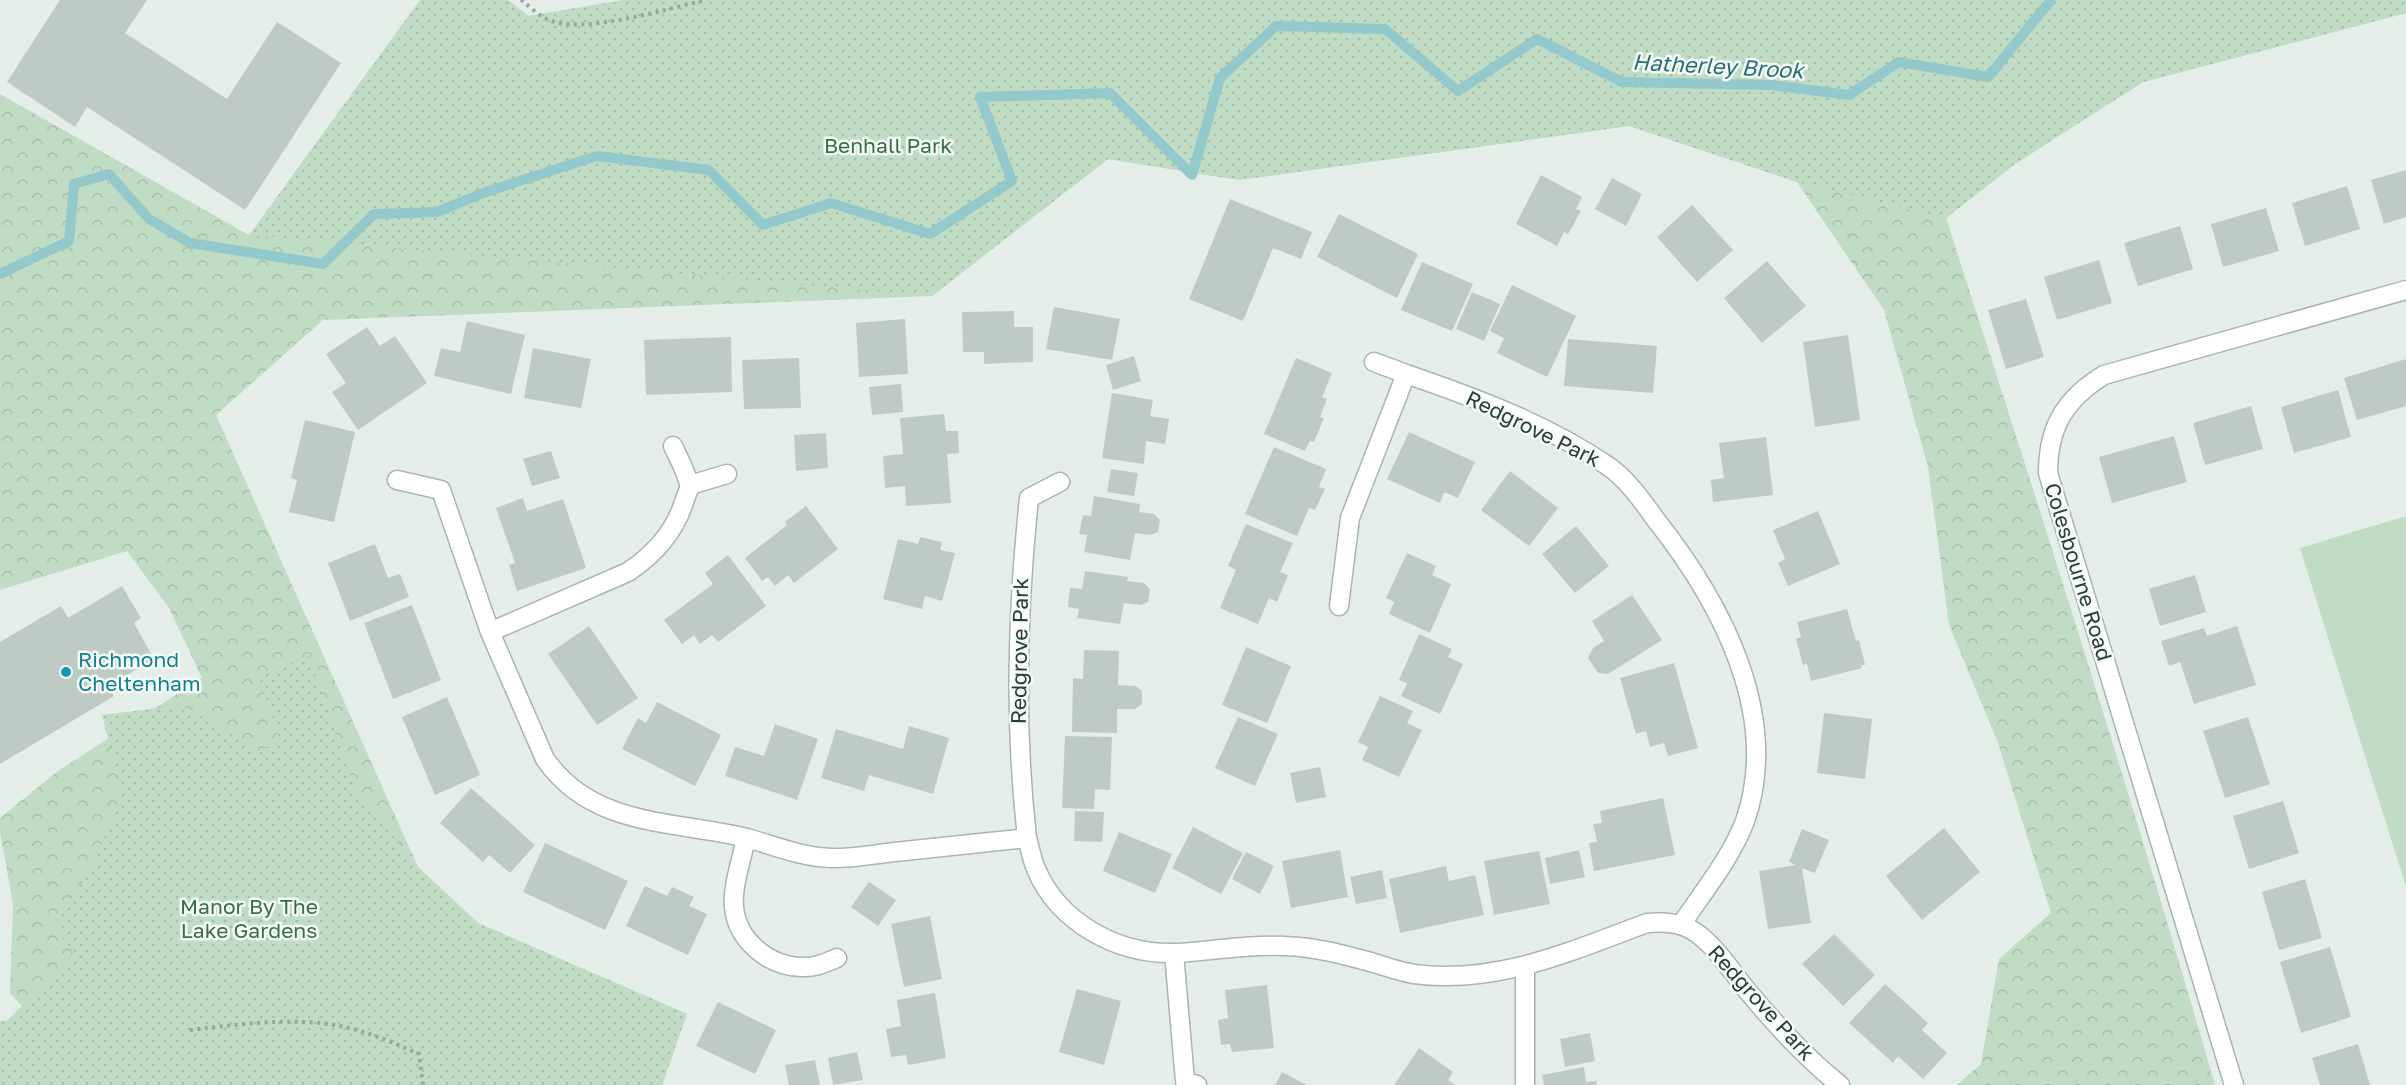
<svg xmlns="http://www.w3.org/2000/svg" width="2406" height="1085" font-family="'Golos Text',sans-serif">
<defs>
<pattern id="forest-crowns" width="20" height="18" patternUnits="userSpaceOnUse" patternTransform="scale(1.5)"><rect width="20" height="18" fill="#c1dcc5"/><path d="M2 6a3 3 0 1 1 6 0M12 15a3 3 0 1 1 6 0" fill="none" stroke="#a6beaa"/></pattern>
<pattern id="park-dots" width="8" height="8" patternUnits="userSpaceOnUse" patternTransform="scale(1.5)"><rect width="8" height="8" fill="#c1dcc5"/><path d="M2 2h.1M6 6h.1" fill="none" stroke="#a6beaa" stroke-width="1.8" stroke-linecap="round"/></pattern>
</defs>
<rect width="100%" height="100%" fill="#e5ede9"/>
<path fill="#c1dcc5" d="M2406,516V887L2300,548Z"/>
<path fill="url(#forest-crowns)" d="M420,0H508L528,16L2406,0V13L2143,82L2015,164L1946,218C2039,506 2131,794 2215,1085H1957L1981,1064L1999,959L2051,913L1998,743L1949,625L1928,467L1884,310L1797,182L1629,126L1239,180L1108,159L932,296L323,320L216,415L418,867L478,923L687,1014L662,1085L62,1051L10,993L13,904L0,832V818L58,771L202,678L169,608L127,551L0,590V94L249,235Z"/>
<path fill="url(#park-dots)" d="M420,0H508L528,16L623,0H2406V13L2143,82L2015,164L1946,218L1797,182L1629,126L1239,180L1108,159L932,296L250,235Z
M309,656L354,788L418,867L478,923L687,1014L662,1085H0V1021L8,1020L74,953L54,927L94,863L122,794L102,715L182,705L259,751L280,740L259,676Z"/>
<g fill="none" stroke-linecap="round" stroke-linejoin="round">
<path stroke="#94c9cc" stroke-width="10" d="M0,274L69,241L74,184L109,174L149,219L190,243L323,264L374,214L437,212L486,192L597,156L709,170L763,225L831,203L930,234L1012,181L980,97L1110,93L1192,175L1220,78L1276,26L1385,29L1458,91L1537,39L1622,82L1771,85L1849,95L1899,62L1988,77L2051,0"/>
</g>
<path fill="#becbc4" d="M60,0H147L125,33L227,99L277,22L341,63L245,210L87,107L75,127L7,82Z
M2406,170V217L2384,224L2371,180Z
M1541,175L1582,197L1576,209L1581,211L1568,234L1564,232L1557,246L1516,224Z
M1612,178L1642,194L1626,226L1595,209Z
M2347,186L2360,229L2305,246L2292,203Z
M1230,199L1312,232L1301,259L1273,248L1243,321L1189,299Z
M1692,205L1733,250L1697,282L1657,237Z
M2266,208L2279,251L2223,267L2211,224Z
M1339,214L1418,254L1397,298L1317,257Z
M2180,226L2193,269L2138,286L2124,243Z
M2099,260L2112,303L2057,320L2044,277Z
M1767,261L1806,306L1762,343L1724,298Z
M1422,262L1473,284L1452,331L1401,310Z
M1512,285L1576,316L1547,377L1497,353L1504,338L1490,331Z
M1472,292L1500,304L1484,341L1456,329Z
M2026,299L2044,357L2006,369L1988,310Z
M1054,307L1120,319L1112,360L1046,349Z
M1014,311V327H1033V362L984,364V352H963L962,312Z
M905,319L908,374L859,377L856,323Z
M467,321L525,335L511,394L434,376L441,348L460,352Z
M367,327L380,346L395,336L427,383L358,430L332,392L346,383L326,354Z
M1848,335L1860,420L1815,427L1803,342Z
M731,337L732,392L646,395L644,340Z
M1568,339L1657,346L1653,393L1564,386Z
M533,348L591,359L581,408L524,398Z
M1134,356L1141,381L1113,390L1106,365Z
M799,358L801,408L744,409L742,360Z
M1296,358L1332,373L1322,397L1327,399L1320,417L1324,418L1314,442L1310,441L1305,451L1264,434Z
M2406,359V406L2357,420L2344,378Z
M901,384L903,412L872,415L869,387Z
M2338,390L2351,437L2294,453L2281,407Z
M1112,393L1153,400L1150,416L1169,419L1165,444L1146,441L1144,464L1102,458Z
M2251,406L2263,449L2205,465L2193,423Z
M944,414L946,431H958L959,453L947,454L951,503L906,506L905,486L885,488L883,456L903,454L900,418Z
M305,420L355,432L334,522L289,512L297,480L291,478Z
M1409,432L1475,462L1458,498L1444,492L1440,503L1387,479Z
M826,433L828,468L796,471L794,435Z
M2174,436L2187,482L2112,503L2099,457Z
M1766,437L1773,495L1713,502L1711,480L1724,478L1719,443Z
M1274,447L1326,469L1319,487L1325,489L1315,510L1309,508L1297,536L1245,514Z
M551,451L560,478L532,486L523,459Z
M1111,469L1138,473L1134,496L1107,492Z
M1510,471L1558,508L1529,546L1481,510Z
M1094,496L1140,504L1139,512L1154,514L1160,520L1158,532L1150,535L1135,533L1130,560L1084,552L1087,535L1079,534L1083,515L1091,516Z
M523,498L527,511L563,499L586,568L517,591L509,565L515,563L496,508Z
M806,506L838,549L794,583L788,575L775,586L768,577L762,581L745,558L787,525L785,522Z
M1818,511L1840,564L1788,586L1778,563L1785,559L1773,530Z
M1246,524L1293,543L1280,572L1288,575L1277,602L1269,598L1258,624L1220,608L1236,570L1228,566Z
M1576,526L1609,566L1575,593L1542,554Z
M920,537L942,542L940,550L955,553L942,601L925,596L922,609L883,599L898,539L918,544Z
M375,544L388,578L400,574L409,597L350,621L328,563Z
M1407,553L1436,566L1432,575L1451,584L1430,633L1389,614L1394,602L1386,598Z
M728,555L766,606L718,642L712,635L700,644L694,635L682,644L664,620L713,584L705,573Z
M1085,571L1128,577L1127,581L1144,583L1150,589L1148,602L1141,605L1124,603L1120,624L1077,618L1079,609L1068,607L1070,588L1082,589Z
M2195,575L2206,612L2160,626L2149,589Z
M122,586L141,618L134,623L154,659L108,686L114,696L0,764V642L61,606L68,618Z
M1632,595L1662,640L1608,674L1598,673L1588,658L1593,648L1604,641L1592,621Z
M412,605L441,680L393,699L364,623Z
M1847,609L1856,641L1859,640L1865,665H1861L1862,668L1811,681L1807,664L1803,665L1796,639L1801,637L1797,622Z
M589,626L638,698L597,725L548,654Z
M2237,626L2256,685L2194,704L2180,662L2169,666L2161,641L2204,628L2207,636Z
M1419,634L1452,649L1448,657L1463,664L1440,714L1401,696L1407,683L1399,680Z
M1246,647L1291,666L1267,723L1222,705Z
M1084,650L1119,651L1118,685L1136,686L1142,691V704L1135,709H1117V733L1072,732L1073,678L1083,679Z
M1674,663L1698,748L1668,756L1664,743L1650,747L1646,731L1636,734L1620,678Z
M1380,696L1413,711L1407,723L1422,730L1399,777L1362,760L1368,747L1358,742Z
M447,697L480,775L435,795L402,717Z
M657,702L721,735L695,786L622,749L638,718L646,723Z
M1824,713L1872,719L1865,779L1817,773Z
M1238,717L1278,734L1255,786L1215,768Z
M2248,717L2270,784L2225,798L2203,731Z
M775,724L818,739L797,800L725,776L735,747L764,756Z
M909,726L949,738L933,794L869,775L864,791L821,778L836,729L903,749Z
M1065,736L1112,737L1110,790L1095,789L1094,809L1062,808Z
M1320,767L1326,797L1296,803L1290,773Z
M471,788L535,845L510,873L489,855L483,862L440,823Z
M1663,798L1675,855L1594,871L1589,843L1597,842L1593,824L1602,823L1600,811Z
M2283,801L2299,853L2249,869L2233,816Z
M1075,811L1104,812L1102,842L1074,841Z
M1193,827L1243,853L1221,894L1172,868Z
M1944,828L1980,872L1922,920L1886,876Z
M1802,829L1829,840L1815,873L1802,868L1811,923L1768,929L1759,871L1796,865L1789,862Z
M1119,832L1172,854L1155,893L1103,871Z
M545,843L628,881L605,930L523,892Z
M1340,850L1348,897L1291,908L1282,861Z
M1579,850L1585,877L1550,884L1545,858Z
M1539,851L1550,904L1494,915L1484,861Z
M1246,852L1274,866L1260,894L1232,879Z
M1446,866L1449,881L1475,875L1484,915L1400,933L1389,879Z
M1382,870L1387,898L1356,904L1350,877Z
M2305,879L2322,938L2279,950L2262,892Z
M869,882L896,900L878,926L851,907Z
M645,886L667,896L672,887L694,897L689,906L707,914L688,955L626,926Z
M930,916L942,979L904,987L891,924Z
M1834,934L1875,975L1843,1006L1802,964Z
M2330,947L2351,1017L2301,1033L2280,962Z
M1885,984L1928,1023L1922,1030L1947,1053L1923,1079L1898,1056L1893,1063L1849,1023Z
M1267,985L1274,1048L1232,1052L1230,1044L1221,1045L1218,1020L1228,1018L1225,990Z
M1077,989L1121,1001L1104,1065L1059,1052Z
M935,993L946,1058L908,1065L906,1055L891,1057L886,1029L901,1026L897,1000Z
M718,1002L776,1030L755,1074L696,1046Z
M1590,1033L1595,1061L1565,1067L1560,1039Z
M2358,1044L2370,1085H2320L2312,1058Z
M1419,1048L1453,1072L1448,1080L1455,1085H1394Z
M857,1052L863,1080L833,1085L828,1058Z
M815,1060L820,1085H789L785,1065Z
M1584,1067L1586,1082L1596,1081L1597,1085H1544L1542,1075Z
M1282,1072L1307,1085H1275Z"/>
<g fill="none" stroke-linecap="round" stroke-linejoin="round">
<defs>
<path id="minor" d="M1374,362L1406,374
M397,480L441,490L490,632L545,759C593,828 674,820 747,838C775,846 802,857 831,858C852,859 874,854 895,852C939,847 983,843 1027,838C1030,848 1032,860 1036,869C1059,923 1118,955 1176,953C1212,951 1249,944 1285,946C1316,947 1345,955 1374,963C1387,967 1401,972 1414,974C1497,985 1571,951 1647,923C1664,922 1680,922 1695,932C1717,947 1733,974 1750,994C1778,1027 1806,1058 1840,1085
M690,485L727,474
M1339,606L1350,518L1406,374C1476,398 1546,424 1608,466C1627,479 1643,502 1656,520C1720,601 1782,715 1745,821C1731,858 1703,892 1681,925
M490,632L628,572C655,554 676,530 685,499C686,495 690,489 689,486C689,477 677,455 673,446
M746,838C742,859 732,886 734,907C737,940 768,966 801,967C814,968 825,963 837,958
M1027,838C1014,723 1017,613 1029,498L1060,482
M1174,953L1185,1081L1197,1085
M1525,1085V967
M2234,1085L2048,473C2048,427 2065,399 2104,375L2406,290"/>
</defs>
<use href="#minor" stroke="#a8b5af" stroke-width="21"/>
<path stroke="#89ad9e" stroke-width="4" stroke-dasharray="3 4.5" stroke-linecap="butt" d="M521,0C529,6 538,15 547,19C580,36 669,8 706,0
M190,1030C234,1025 283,1018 328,1024C359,1028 390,1041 419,1054L423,1085"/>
<use href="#minor" stroke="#fff" stroke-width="18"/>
</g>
<circle fill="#0f9aa8" stroke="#f6faf7" stroke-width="2" cx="66" cy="672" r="6"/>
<g text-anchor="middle" stroke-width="5" stroke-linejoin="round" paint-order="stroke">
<g font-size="21" fill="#347045" stroke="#f6faf7">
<text x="888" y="153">Benhall Park</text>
<text x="249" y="914">Manor By The<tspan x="249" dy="24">Lake Gardens</tspan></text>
</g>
<g font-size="21" fill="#263d35" stroke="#f6faf7">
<text transform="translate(1533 429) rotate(26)" y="7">Redgrove Park</text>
<text transform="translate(2078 572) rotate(73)" y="7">Colesbourne Road</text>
<text transform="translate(1020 651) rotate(-89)" y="7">Redgrove Park</text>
<text transform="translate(1761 1003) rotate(48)" y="7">Redgrove Park</text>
</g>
<g font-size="21" fill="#0d838f" stroke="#f6faf7" text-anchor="start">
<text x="78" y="667">Richmond<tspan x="78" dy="24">Cheltenham</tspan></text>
</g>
<g font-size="22" font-style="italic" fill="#266f74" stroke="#f6faf7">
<text transform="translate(1718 66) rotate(3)" y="8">Hatherley Brook</text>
</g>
</g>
</svg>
